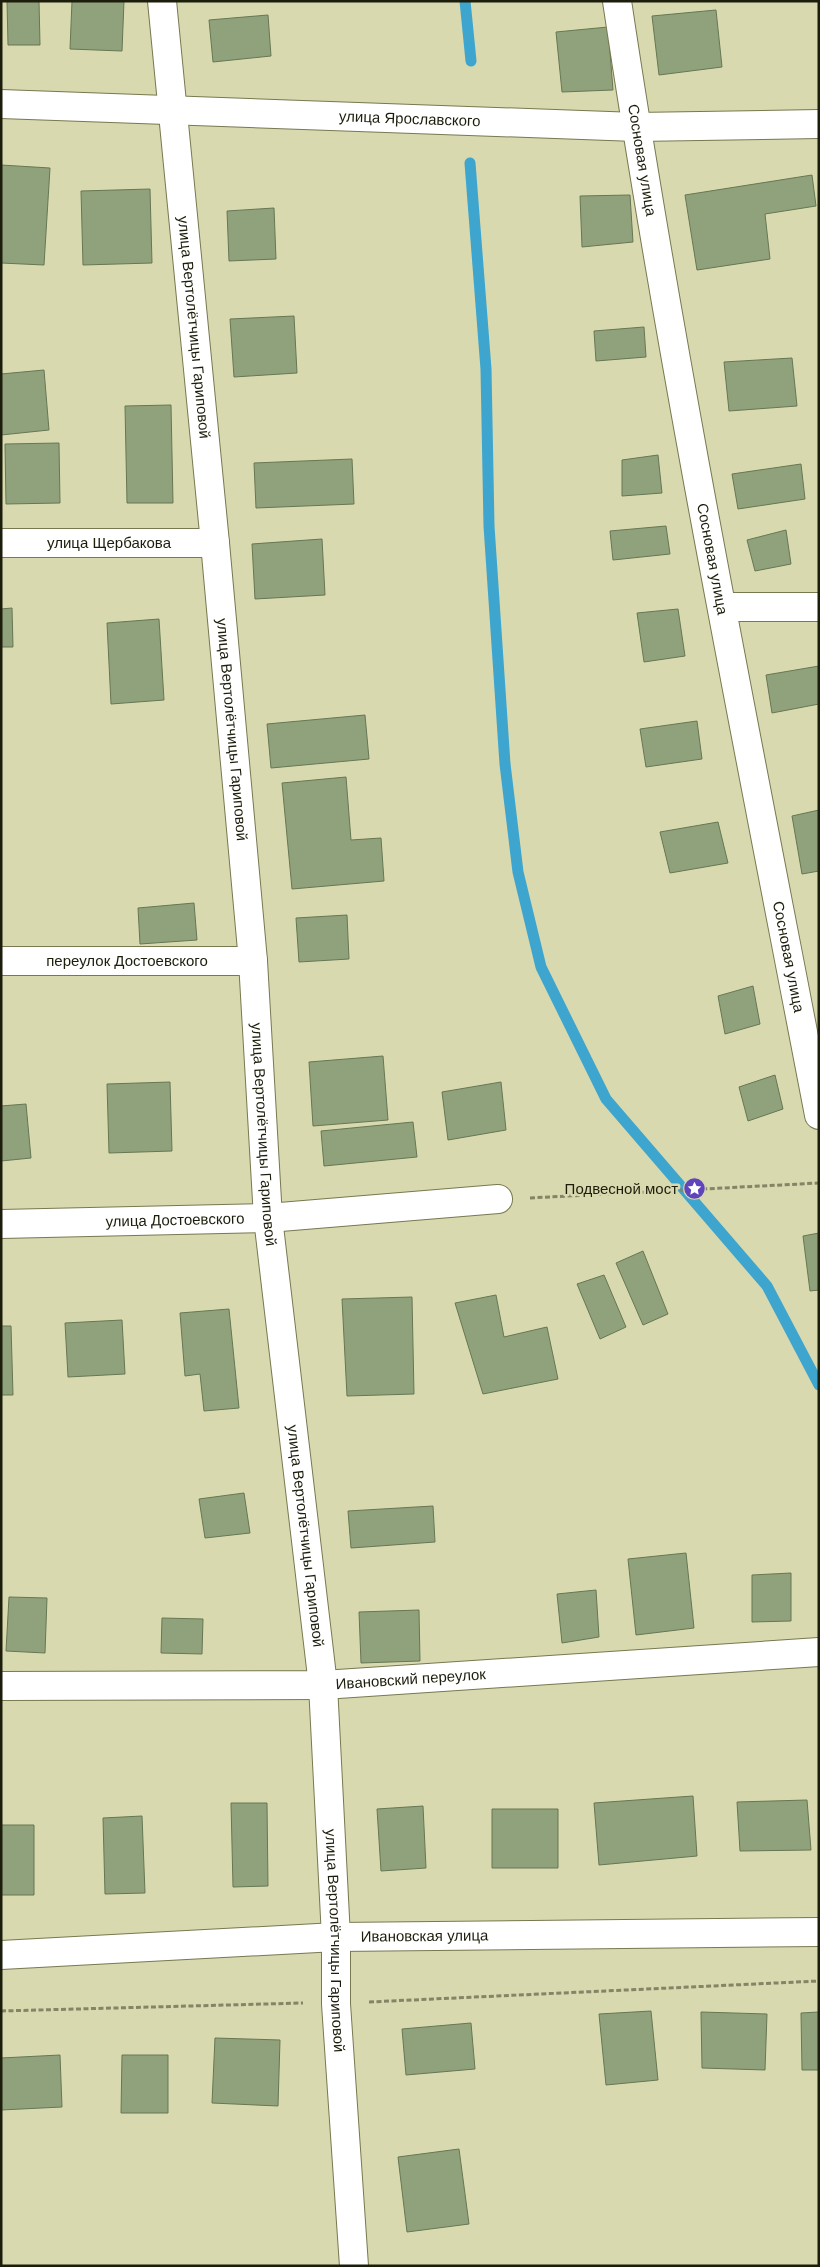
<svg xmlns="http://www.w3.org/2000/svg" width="820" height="2267" font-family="Arial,sans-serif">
<rect width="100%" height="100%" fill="#d8d9ae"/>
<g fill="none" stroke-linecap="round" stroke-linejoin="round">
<path stroke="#3da5ce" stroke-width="11" d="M465,1L471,61
M470,163L486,369L489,526L505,764L518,872L541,967L606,1099L767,1286L819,1385"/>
</g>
<path fill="#90a27c" stroke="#677753" d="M7,1H39L40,45H8Z
M72,1H124L122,51L70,49Z
M716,10L722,67L659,75L652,16Z
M268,15L271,56L213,62L209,20Z
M608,27L613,90L562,92L556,32Z
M1,165L50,168L44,265L1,263Z
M812,175L816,206L765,214L770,259L697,270L685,195Z
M150,189L152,263L83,265L81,191Z
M630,195L633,242L582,247L580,196Z
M274,208L276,259L229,261L227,211Z
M294,316L297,373L234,377L230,319Z
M644,327L646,357L596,361L594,331Z
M792,358L797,406L729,411L724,362Z
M44,370L49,430L1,435V374Z
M171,405L173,503H127L125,406Z
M59,443L60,503L6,504L5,444Z
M658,455L662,493L622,496V460Z
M352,459L354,504L256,508L254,463Z
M801,464L805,499L738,509L732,474Z
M666,526L670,554L613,560L610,531Z
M786,530L791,564L755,571L747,540Z
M322,539L325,595L255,599L252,544Z
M12,608L13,647H1V609Z
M678,609L685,656L644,662L637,613Z
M159,619L164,700L111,704L107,623Z
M819,666V704L772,713L766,675Z
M365,715L369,759L271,768L267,724Z
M697,721L702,759L646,767L640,729Z
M346,777L351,840L381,838L384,881L292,889L282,783Z
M819,810V871L802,874L792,816Z
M718,822L728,863L670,873L660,832Z
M194,903L197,940L140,944L138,908Z
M347,915L349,959L299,962L296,918Z
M753,986L760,1024L725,1034L718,996Z
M383,1056L388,1120L313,1126L309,1062Z
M775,1075L783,1109L748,1121L739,1087Z
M170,1082L172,1151L109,1153L107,1084Z
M501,1082L506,1130L448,1140L442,1092Z
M26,1104L31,1158L1,1161V1106Z
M413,1122L417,1157L324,1166L321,1131Z
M819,1233V1290L810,1291L803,1236Z
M643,1251L668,1314L643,1325L616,1263Z
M604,1275L626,1327L600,1339L577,1284Z
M496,1295L504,1337L547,1327L558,1379L483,1394L455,1303Z
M412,1297L414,1394L347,1396L342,1299Z
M229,1309L239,1408L204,1411L200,1374L185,1376L180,1313Z
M122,1320L125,1374L68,1377L65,1323Z
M1,1326H11L13,1395H1Z
M244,1493L250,1533L205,1538L199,1499Z
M433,1506L435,1542L351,1548L348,1511Z
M686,1553L694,1628L636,1635L628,1559Z
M791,1573V1621L752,1622V1575Z
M596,1590L599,1637L562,1643L557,1594Z
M9,1597L47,1598L45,1653L6,1651Z
M419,1610L420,1661L361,1663L359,1612Z
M162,1618L203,1619L202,1654L161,1653Z
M693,1796L697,1856L599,1865L594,1803Z
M807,1800L811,1850L740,1851L737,1802Z
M231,1803H267L268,1886L233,1887Z
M423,1806L426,1868L381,1871L377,1809Z
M492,1809H558V1868H492Z
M142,1816L145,1893L105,1894L103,1818Z
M1,1825H34V1895H1Z
M651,2011L658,2080L606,2085L599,2014Z
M701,2012L767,2014L765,2070L702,2068Z
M819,2012V2070H802L801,2013Z
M471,2023L475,2069L406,2075L402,2029Z
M215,2038L280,2040L278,2106L212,2103Z
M60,2055L62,2107L1,2110V2058Z
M122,2055H168V2113H121Z
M459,2149L469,2224L407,2232L398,2157Z"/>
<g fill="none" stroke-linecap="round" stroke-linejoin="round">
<defs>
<g id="minor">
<path id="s1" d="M162,1L215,543L253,961L268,1218L323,1685L336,1937V2004L354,2266"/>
<path id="s2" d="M617,1C673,374 748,745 819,1115"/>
<path id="s3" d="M1,104L636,127L819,124"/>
<path id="s4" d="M1,543H215"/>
<path d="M722,607H819"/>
<path id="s5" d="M1,961H253"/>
<path id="s6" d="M1,1224L268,1218L498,1199"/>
<path id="s7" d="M1,1686L323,1685L819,1652"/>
<path id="s8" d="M1,1955L336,1937L819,1932"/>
</g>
</defs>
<use href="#minor" stroke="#787851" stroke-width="30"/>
<path stroke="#848566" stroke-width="3" stroke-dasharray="5 2.5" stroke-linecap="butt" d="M530,1198L819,1183
M369,2002L819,1981
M1,2011L303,2003"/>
<use href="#minor" stroke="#fff" stroke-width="28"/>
</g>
<defs>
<symbol id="sight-disc" viewBox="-11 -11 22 22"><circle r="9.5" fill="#6044bd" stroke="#d8d9ae"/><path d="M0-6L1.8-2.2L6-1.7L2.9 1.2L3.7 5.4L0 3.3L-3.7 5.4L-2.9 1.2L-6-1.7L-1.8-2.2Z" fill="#fff"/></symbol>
</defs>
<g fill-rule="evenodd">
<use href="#sight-disc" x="682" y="1176" width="25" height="25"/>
</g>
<g text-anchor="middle" stroke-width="5" stroke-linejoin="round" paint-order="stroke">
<g font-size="15" fill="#1d1d0c" stroke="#d8d9ae">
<text dy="5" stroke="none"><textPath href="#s3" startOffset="409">улица Ярославского</textPath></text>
<text dy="5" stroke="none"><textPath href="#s2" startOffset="161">Сосновая улица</textPath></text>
<text dy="5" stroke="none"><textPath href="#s1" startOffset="328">улица Вертолётчицы Гариповой</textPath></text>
<text dy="5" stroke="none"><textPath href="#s4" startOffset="108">улица Щербакова</textPath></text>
<text dy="5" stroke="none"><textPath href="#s2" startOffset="566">Сосновая улица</textPath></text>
<text dy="5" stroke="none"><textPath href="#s1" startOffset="732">улица Вертолётчицы Гариповой</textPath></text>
<text dy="5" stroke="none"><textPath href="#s2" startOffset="971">Сосновая улица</textPath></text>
<text dy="5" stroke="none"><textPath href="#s5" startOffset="126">переулок Достоевского</textPath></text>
<text dy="5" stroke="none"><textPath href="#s1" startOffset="1138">улица Вертолётчицы Гариповой</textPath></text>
<text dy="5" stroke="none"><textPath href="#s6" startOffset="174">улица Достоевского</textPath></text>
<text dy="5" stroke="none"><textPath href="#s1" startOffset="1542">улица Вертолётчицы Гариповой</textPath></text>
<text dy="5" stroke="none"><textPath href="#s7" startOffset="410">Ивановский переулок</textPath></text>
<text dy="5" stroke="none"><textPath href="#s8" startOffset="424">Ивановская улица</textPath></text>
<text dy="5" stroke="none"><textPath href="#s1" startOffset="1948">улица Вертолётчицы Гариповой</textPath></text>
</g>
<g font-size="15" fill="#1d1d0c" stroke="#d8d9ae" text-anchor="end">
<text x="678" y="1194">Подвесной мост</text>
</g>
</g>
<rect width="820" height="2267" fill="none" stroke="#1d1d0c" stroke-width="5"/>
</svg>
